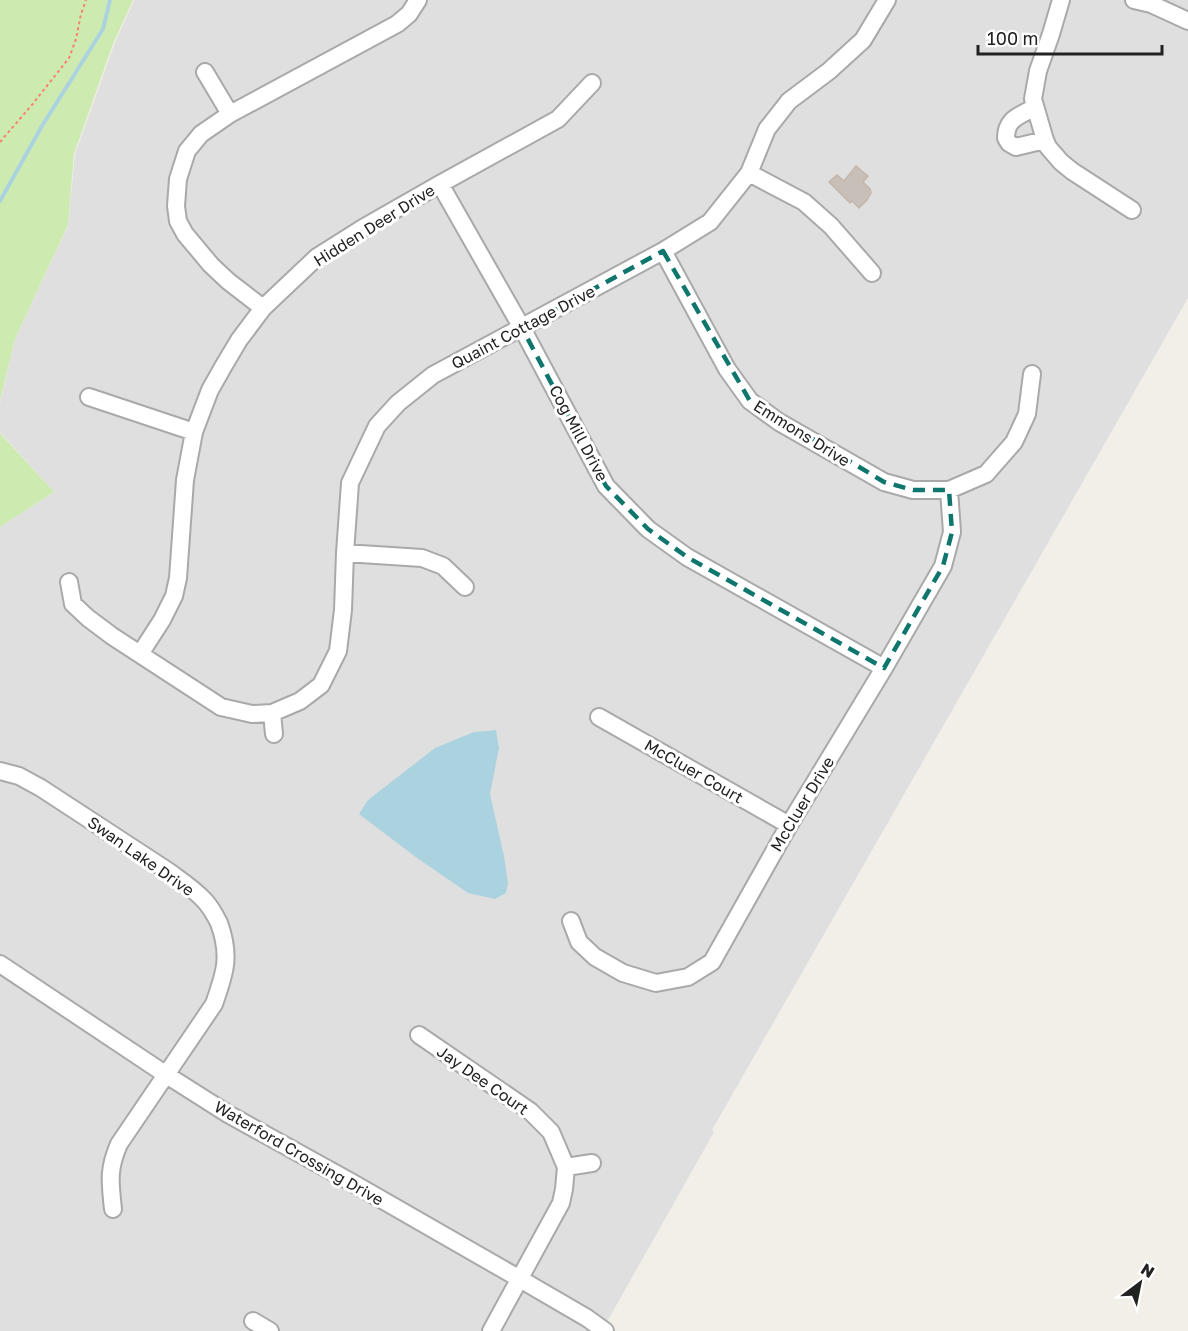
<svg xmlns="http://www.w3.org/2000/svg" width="1188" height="1331" font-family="'Golos Text',sans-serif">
<rect width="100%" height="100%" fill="#f2efe9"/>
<path fill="#e0dfdf" d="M134,0H1188V298L712,1130L714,1132L608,1320L593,1331H0V528L1,526L54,492L0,432V403L15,339L68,226L75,154L114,45Z"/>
<path fill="#cdebb0" d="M0,0H133L113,44L74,154L68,225L15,339L0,401Z
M0,433L54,492L0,527Z"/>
<path fill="#aad3df" d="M496,730L499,748L490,794L504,856L508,883L506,893L495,899L468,893L417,858L359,814L368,800L435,748L474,732Z"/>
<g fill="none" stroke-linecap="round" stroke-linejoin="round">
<path stroke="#aad3df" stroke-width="4" d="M0,201L42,126L103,29L110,0"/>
</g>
<path fill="#c7bfb8" stroke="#c4b6ab" stroke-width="1.5" d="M856,166L868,176L863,182L870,189L871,193L867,200L859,208L852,201L850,203L829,182L837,175L844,181Z"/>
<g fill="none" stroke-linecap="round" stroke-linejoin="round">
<defs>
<path id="minor" d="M1061,0L1051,34L1038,71L1033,99L1045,140L1048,147L1061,162L1072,171L1132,210
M1134,0L1151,4L1188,21
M205,72L230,114
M1035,107C1020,116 1006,118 1006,138L1009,143L1016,147L1045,140
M749,173L804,202L831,226L872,273
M440,184L522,328L606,486L648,529L687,557L884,668
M663,251L727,369L750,401L779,422L884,482L913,490H949L986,474L1014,442L1027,414L1032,374
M263,308L228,281L211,265L185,234L178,221L176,206L178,179L187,151L201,134L230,114L397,24L409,14L418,0
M89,397L194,432
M345,553L422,558L443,566L465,587
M69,582L73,604L88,618L112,636L221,707L252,714L272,713L300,701L321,685L338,651L343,610L345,553L350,483L377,426L398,403L433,375L663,251L710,222L749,173L767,129L789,101L829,71L863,40L887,0
M140,654L162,620L174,596L178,578L185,480L194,432L210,390L223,367L239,340L263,308L317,257L363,228L440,184L558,119L592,83
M272,713L274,734
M599,717L789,825
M0,771L19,776L41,788L168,871C180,880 194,889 204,900C210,906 215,915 219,923C231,956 225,973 214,1004L119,1144C108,1169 110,1182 113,1209
M571,921L579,942L595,957L623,973L656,983L688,977L712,962L789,825L884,668L943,566L952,532L949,490
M0,964L165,1074L228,1114L351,1182L520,1279L587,1318L605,1331
M419,1035L530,1111L551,1132L566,1167L564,1189L561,1203L491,1331
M566,1167L592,1163
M253,1321L270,1331"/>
</defs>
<use href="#minor" stroke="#a9a9a9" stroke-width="20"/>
<path stroke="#fa8072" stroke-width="2" stroke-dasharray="3 3" stroke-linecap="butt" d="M0,142L31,106L69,58L76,39L81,14L86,0"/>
<use href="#minor" stroke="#fff" stroke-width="16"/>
</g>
<path fill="none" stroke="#0f766e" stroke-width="4.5" stroke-dasharray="12 8" stroke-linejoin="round" d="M663,251L750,401L884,482L913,490H949L952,532L943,566L884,668L687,557L648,529L606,486L522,328Z"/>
<g text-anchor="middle" stroke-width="6" stroke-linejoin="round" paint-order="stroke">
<g font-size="16" fill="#222" stroke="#fff">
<text transform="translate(374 225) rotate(-32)" y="6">Hidden Deer Drive</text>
<text transform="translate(523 327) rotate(-28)" y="6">Quaint Cottage Drive</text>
<text transform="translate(579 433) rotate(62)" y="6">Cog Mill Drive</text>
<text transform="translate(802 433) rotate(32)" y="6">Emmons Drive</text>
<text transform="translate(694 771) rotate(30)" y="6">McCluer Court</text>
<text transform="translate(802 804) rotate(-59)" y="6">McCluer Drive</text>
<text transform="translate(141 856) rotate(35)" y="6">Swan Lake Drive</text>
<text transform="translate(483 1080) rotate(35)" y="6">Jay Dee Court</text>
<text transform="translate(299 1153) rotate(30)" y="6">Waterford Crossing Drive</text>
</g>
</g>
<g transform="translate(1140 1283) rotate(32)" stroke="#ffffff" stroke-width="4.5" paint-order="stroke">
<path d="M0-4.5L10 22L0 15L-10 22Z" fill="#222222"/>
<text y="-9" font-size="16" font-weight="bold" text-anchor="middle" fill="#222222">N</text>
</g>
<path d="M978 45v9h184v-9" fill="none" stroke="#222222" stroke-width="3"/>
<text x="987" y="45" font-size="18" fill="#222222" stroke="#ffffff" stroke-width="4.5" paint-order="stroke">100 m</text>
</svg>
